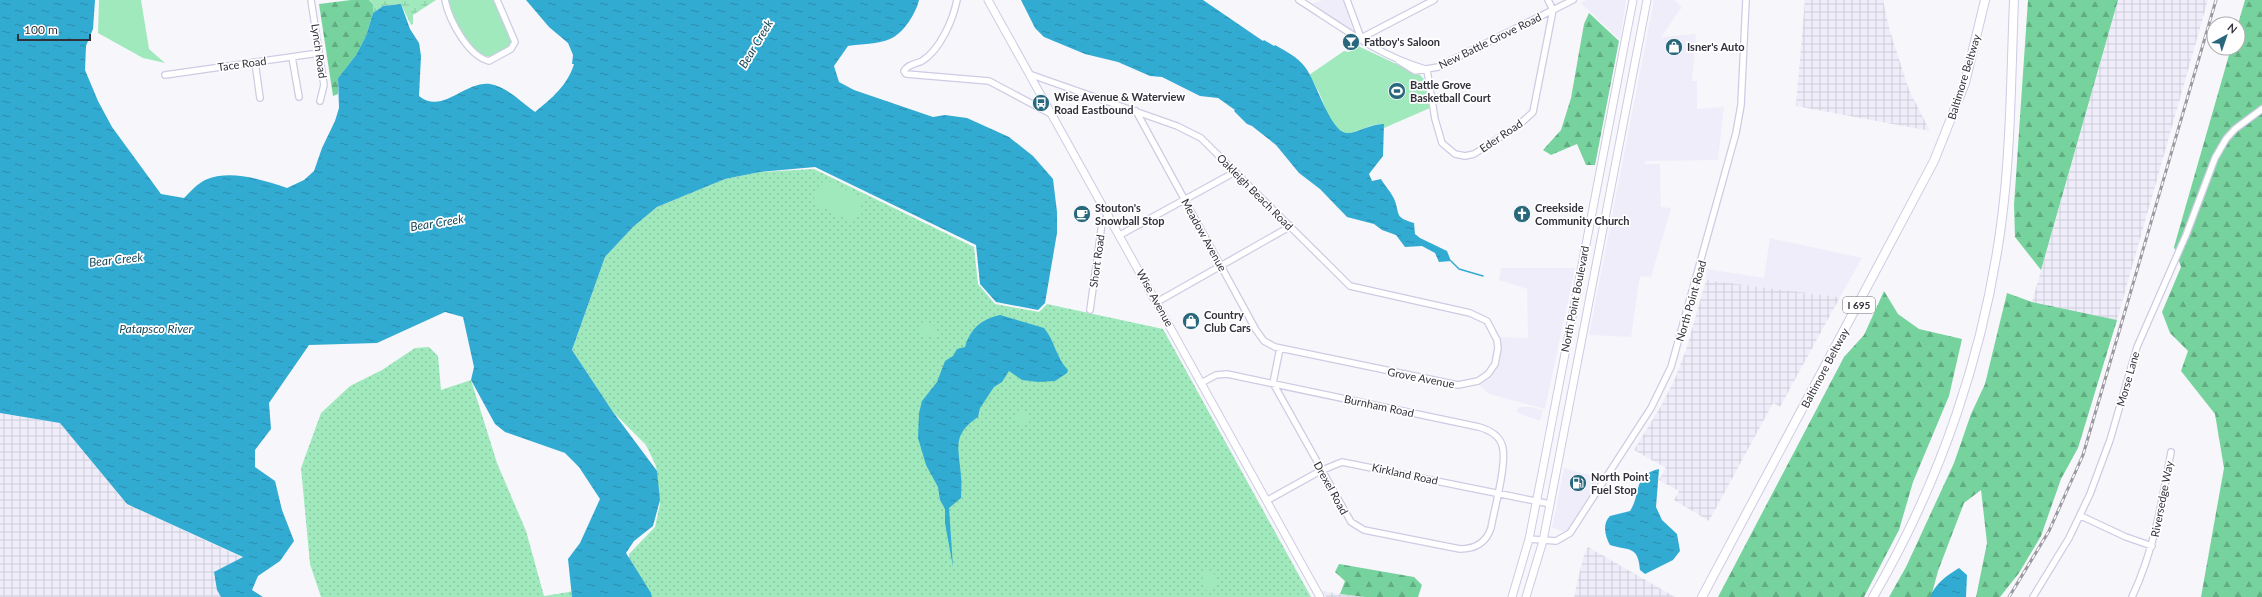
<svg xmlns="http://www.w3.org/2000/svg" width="2262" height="597" font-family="Lato,sans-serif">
<defs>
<pattern id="industrial-grid" width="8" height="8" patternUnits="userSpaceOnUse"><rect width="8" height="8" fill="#efedfa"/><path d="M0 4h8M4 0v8" fill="none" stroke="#cdccd7"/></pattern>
<pattern id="grass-dots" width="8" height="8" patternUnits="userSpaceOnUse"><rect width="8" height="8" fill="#9fe9bd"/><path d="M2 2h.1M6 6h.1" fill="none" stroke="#89c8a3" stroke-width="1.8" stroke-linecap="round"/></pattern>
<pattern id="forest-firs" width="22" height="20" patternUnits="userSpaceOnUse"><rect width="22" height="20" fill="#77d39e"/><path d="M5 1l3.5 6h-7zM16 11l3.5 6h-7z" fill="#62ac82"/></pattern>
<pattern id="wetland-marsh" width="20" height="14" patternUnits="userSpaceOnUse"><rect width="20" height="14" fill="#9fe9bd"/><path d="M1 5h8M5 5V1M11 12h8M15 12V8" fill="none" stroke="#89c8a3"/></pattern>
<pattern id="water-ripples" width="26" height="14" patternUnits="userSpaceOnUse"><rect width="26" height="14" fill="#32abd2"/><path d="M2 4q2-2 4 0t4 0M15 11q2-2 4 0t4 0" fill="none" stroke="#2b8cac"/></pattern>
</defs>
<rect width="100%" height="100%" fill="#f7f6fb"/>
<path fill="#efedfa" d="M1323,0H1343L1353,30L1311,4Z
M1586,0H1626L1620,40L1581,3Z
M1654,0H1675L1682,7L1661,37L1696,34L1692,81H1697V109L1724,107L1718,160L1646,161V154L1645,164H1660L1661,207L1671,208L1651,277L1640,276L1631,337L1589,335Z
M1770,238L1862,258L1840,297L1706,280L1707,269L1764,278Z
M1501,268H1575L1545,409L1489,394L1480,385L1492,375L1500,359L1501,337L1528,338L1527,289L1499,280Z
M1519,407H1530L1543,410L1540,421L1516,412Z
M1564,468L1601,478L1566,532L1552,528Z"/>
<path fill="url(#industrial-grid)" d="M1805,0H1883L1889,28L1909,90L1930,131L1796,106Z
M2118,0H2208L2117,320L2032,302Z
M1706,280L1840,297L1780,407L1773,403L1709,521L1674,500L1679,491L1659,480L1666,468L1634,450L1661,406L1674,381L1686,350Z
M0,413L60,423L127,504L243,558L217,590L221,597H0Z
M1588,547L1675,597H1574L1583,558Z
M1323,591L1340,594L1365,597H1326Z"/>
<path fill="url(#grass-dots)" d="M814,169L974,247L978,284L995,304L1039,312L1047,304L1163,329L1311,597H321L310,564L301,468L321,413L350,386L382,370L415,348L429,347L438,356L441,390L471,380L497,463L526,531L544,596L569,592L630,571L629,554L655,527L660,504L656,466L646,445L613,412L572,350L605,257L633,227L657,207L725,179L760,172Z"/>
<path fill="url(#forest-firs)" d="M351,0H369L373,4V13L366,36L356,55L338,78V94L333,96L319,4Z
M2028,0H2118L2041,270L2015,237L2014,205Z
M2245,0H2262V597H2201L2224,468L2215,414L2181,371L2188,351L2170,333L2162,312L2181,267L2174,247L2231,48H2238V24Z
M1589,13L1619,41L1595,165H1586L1577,144L1551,155L1543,150L1561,130L1571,98L1584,24Z
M1884,291L1898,314L1919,329L1962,339L1949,396L1913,482L1899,530L1864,597H1718L1844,357L1864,335Z
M2007,293L2032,302L2117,320L2078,448L2061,479L2041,536L2019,573L2000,597H1976L1987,543L1981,490L1964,503L1938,571L1931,597H1889L1906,567L1954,463L1971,414L1985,384Z
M1339,564L1414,577L1422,585L1418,597H1365L1340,594L1345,581L1335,572Z"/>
<path fill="url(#wetland-marsh)" d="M369,0H436L413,15V24L411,25L401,4L383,6L373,13V4Z"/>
<path fill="#9fe9bd" d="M99,0H141L149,49L165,63L143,58L98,33Z
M447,0H494L513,39C510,47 505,50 498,54C473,68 454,18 447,0Z
M1358,46L1420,75L1425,80L1430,108L1384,128V124C1370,123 1360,132 1348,133C1331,135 1326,108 1321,97C1318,89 1313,82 1309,75L1344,51L1349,52Z
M824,179L865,199L853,223L812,202Z
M924,323H930L937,328V333L934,338C928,338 921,333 920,326Z
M1018,411L1028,415L1030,422L1023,424L1017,420L1015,414Z
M1207,569L1213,572L1217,580V587L1211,592L1205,590L1202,581L1203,574Z"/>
<path fill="url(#water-ripples)" d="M0,0H95L93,29L86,46L85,70L98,101L112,127L161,194L184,198C190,192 197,184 205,180C231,169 262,180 287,188L304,180L314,171L322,148L335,121L339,108L338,78L356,55L366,36L373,13L383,6L401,4L410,29L419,43L421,56L419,96C443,115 464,81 490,84C507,87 521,102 535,112C551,99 568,85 574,64H572L573,55L568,43L549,27L526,0H919C916,13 904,33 890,39C878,44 861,44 848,46L834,66L839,82L854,90L933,117L945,115L967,118L1009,137L1033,156L1053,179L1057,212V233L1045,303L1038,310L996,302L980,284L976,245L815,167L760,172L725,179L657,207L633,227L605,257L572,350L613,412L657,471L660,500L653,526L634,541L626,553L651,593L652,597H572L568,559L580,543L600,499L579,467L565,453L505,432L495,424L471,380L474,367L463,317L445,312L377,343L309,345L269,403L271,429L255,450V467L275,481L282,510L294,541L280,561L258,576L252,590L263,597H221L217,590L214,572L243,557L127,504L60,423L0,413Z
M1021,0H1203L1263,41L1264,40L1274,46L1275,45C1285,51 1298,57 1305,67C1316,81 1330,131 1346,133C1356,134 1371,123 1384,124L1383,156L1369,174L1372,181L1381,179C1385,186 1392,193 1395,201C1400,216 1395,217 1414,223L1415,234L1420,238L1447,251L1451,261L1439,262L1435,253L1422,246L1405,247L1396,235L1382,230L1374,224L1347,217L1320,189L1299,173L1276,145L1252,126L1247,124L1234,111L1235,110L1218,98L1200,96L1162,77L1150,76L1118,62L1085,54L1044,37L1035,28Z
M1000,315L1044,328C1055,341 1056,358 1068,370L1067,373L1055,381L1038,382L1022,380L1009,371L1002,382L994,387L980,408L978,417C951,435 959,449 961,476C962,484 961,491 961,498L949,508L953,567L945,523V509L940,500L938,487L926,465L918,438L919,413L922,401L937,382L945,361L953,356L957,349L965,347C970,329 981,319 1000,315Z
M1659,469L1656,507L1662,520L1677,534L1680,551L1673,560L1645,574L1640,570C1638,545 1629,551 1610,545C1605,536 1602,524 1610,516L1630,511C1642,493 1632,475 1659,469Z
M1959,568L1967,575L1966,597H1930C1936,583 1946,576 1959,568Z"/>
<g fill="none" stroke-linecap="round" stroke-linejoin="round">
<path stroke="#32abd2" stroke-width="1.5" d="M1451,261L1459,269L1483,276"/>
<defs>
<path id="minor" d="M311,0L324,85L320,101
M445,0C449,20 468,56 489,61L511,49L515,42L497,0
M957,0C953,20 940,50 922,61C916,64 908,64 904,71L906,74L989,81L1051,114
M1299,0C1340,26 1379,56 1425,69
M1347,0L1361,38
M1361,38L1434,0
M292,57L299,97
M1399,61L1415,71L1438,67L1573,0
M255,62L260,98
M1427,70L1435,119L1442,143L1455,154L1465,156L1474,154L1519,125L1533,112L1553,10L1548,0
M1029,74L1177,126L1201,138L1350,286L1470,313L1487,321L1497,340L1498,348L1495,364L1488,374L1478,381L1458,385L1275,347L1264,341L1256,330L1136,111
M165,75L319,53
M1120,235L1235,172
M1157,302L1291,226
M1090,310L1102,223L1109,215
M1201,383L1216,375L1227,374L1479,427C1489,430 1499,435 1502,445C1508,461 1494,510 1491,528C1486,543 1475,549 1460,549L1364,530L1351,522L1273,383L1280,348
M1268,500L1320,471L1342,462L1550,504
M2081,516L2126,537L2152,546
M1529,539L1556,541L1570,533L1651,408L1671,367L1736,133L1741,105L1746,0
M2033,597L2069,538L2090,494L2110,440L2137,347L2186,235L2215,158L2226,139L2235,129L2262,109
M2132,597C2154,550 2162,502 2171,452"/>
<path id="major" d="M988,0L1320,597
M1512,597L1529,539L1543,468L1633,0
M1526,597L1543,541L1647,0"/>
<path id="highway" d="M1702,597L1934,161L1965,83L1985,0
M1873,597C1941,481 1985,351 2002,218C2011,146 2011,73 2014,0"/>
</defs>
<use href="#minor" stroke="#cecbe4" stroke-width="8"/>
<use href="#major" stroke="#cecbe4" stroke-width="9"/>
<use href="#highway" stroke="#cecbe4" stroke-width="10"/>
<use href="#minor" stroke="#fff" stroke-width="5.5"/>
<use href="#major" stroke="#fff" stroke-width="7"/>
<use href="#highway" stroke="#fff" stroke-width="8"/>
<defs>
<path id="rail" d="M2009,597L2049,531L2083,455L2216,0"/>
</defs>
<use href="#rail" stroke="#9a99a1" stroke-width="3"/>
<use href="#rail" stroke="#fff" stroke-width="1.5" stroke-dasharray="4.5" stroke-linecap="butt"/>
</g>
<defs>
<symbol id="bar-disc" viewBox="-11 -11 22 22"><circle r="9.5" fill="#29677d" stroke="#fff"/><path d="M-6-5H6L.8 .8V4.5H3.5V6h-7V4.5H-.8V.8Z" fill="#fff"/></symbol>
<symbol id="shop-disc" viewBox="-11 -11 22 22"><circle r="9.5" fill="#29677d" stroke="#fff"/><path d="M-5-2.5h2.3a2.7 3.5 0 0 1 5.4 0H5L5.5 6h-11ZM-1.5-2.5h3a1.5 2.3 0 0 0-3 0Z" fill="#fff"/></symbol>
<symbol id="stadium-disc" viewBox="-11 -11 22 22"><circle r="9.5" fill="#29677d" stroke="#fff"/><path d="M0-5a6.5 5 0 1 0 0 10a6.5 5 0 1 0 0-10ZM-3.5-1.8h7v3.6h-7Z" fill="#fff"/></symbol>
<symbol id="bus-disc" viewBox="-11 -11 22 22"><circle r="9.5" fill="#29677d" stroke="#fff"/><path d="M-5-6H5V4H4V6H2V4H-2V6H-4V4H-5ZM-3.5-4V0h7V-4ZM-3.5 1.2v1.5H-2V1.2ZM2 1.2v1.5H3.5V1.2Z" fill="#fff"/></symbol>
<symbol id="cafe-disc" viewBox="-11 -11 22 22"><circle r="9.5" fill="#29677d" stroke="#fff"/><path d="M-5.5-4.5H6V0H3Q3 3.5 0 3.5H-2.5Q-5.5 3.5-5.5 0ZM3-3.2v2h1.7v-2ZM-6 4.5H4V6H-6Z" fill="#fff"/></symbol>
<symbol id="church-disc" viewBox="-11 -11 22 22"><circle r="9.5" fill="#29677d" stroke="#fff"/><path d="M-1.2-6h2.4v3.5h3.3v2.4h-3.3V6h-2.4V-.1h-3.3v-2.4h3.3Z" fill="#fff"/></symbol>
<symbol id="fuel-disc" viewBox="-11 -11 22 22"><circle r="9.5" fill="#29677d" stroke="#fff"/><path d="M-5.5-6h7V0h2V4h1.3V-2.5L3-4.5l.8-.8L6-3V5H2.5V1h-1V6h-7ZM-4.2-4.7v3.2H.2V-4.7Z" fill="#fff"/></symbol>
</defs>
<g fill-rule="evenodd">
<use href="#bar-disc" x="1341" y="32" width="20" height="20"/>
<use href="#shop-disc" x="1664" y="37" width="20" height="20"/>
<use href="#stadium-disc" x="1387" y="81" width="20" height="20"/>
<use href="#bus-disc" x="1031" y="93" width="20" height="20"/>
<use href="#cafe-disc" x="1072" y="204" width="20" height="20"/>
<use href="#church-disc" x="1512" y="204" width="20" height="20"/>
<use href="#shop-disc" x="1181" y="311" width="20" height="20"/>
<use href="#fuel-disc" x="1568" y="473" width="20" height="20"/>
</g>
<g text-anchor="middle" stroke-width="3.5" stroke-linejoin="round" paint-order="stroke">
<rect fill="#fff" stroke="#706f76" stroke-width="1" x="1843" y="297" width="32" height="16" rx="3"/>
<g font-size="10" font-weight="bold" fill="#32313b">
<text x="1859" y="309">I 695</text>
</g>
<g font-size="11" fill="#32313b" stroke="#fff">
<text transform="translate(1490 41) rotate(-26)" y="4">New Battle Grove Road</text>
<text transform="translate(319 51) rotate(82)" y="4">Lynch Road</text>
<text transform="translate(242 64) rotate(-8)" y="4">Tace Road</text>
<text transform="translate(1964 77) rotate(-73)" y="4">Baltimore Beltway</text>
<text transform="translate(1501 136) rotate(-34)" y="4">Eder Road</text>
<text transform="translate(1255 192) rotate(45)" y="4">Oakleigh Beach Road</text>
<text transform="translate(1204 235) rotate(61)" y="4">Meadow Avenue</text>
<text transform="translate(1097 261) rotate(-82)" y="4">Short Road</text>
<text transform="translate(1155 298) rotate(61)" y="4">Wise Avenue</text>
<text transform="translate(1575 299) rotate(-79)" y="4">North Point Boulevard</text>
<text transform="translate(1691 301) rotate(-74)" y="4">North Point Road</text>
<text transform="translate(1825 368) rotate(-62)" y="4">Baltimore Beltway</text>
<text transform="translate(1421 378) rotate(11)" y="4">Grove Avenue</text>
<text transform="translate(2128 379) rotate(-74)" y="4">Morse Lane</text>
<text transform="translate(1379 406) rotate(12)" y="4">Burnham Road</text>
<text transform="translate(1405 474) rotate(12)" y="4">Kirkland Road</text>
<text transform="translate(1331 488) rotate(61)" y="4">Drexel Road</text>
<text transform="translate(2162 499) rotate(-79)" y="4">Riversedge Way</text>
</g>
<g font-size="11" font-weight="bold" fill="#32313b" stroke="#fff" text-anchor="start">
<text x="1364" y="46">Fatboy's Saloon</text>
<text x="1687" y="51">Isner's Auto</text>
<text x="1410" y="89">Battle Grove<tspan x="1410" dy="13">Basketball Court</tspan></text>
<text x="1054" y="101">Wise Avenue &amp; Waterview<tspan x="1054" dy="13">Road Eastbound</tspan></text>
<text x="1095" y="212">Stouton's<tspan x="1095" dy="13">Snowball Stop</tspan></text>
<text x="1535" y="212">Creekside<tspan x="1535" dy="13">Community Church</tspan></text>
<text x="1204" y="319">Country<tspan x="1204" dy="13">Club Cars</tspan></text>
<text x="1591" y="481">North Point<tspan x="1591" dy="13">Fuel Stop</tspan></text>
</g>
<g font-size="12" font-style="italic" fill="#194a5b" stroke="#fff">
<text transform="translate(756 44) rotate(-59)" y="4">Bear Creek</text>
<text transform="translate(437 223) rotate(-9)" y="4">Bear Creek</text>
<text transform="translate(116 260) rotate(-6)" y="4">Bear Creek</text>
<text x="156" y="333">Patapsco River</text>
</g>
</g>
<g transform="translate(2226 36) rotate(40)"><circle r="19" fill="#ffffff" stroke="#adadb1"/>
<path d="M0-3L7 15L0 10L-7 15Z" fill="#29677d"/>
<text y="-6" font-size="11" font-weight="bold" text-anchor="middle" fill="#32313b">N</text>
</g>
<path d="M18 34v6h72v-6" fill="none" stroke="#32313b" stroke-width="2"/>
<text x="24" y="34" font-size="12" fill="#32313b" stroke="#ffffff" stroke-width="3" paint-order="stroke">100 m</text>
</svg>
